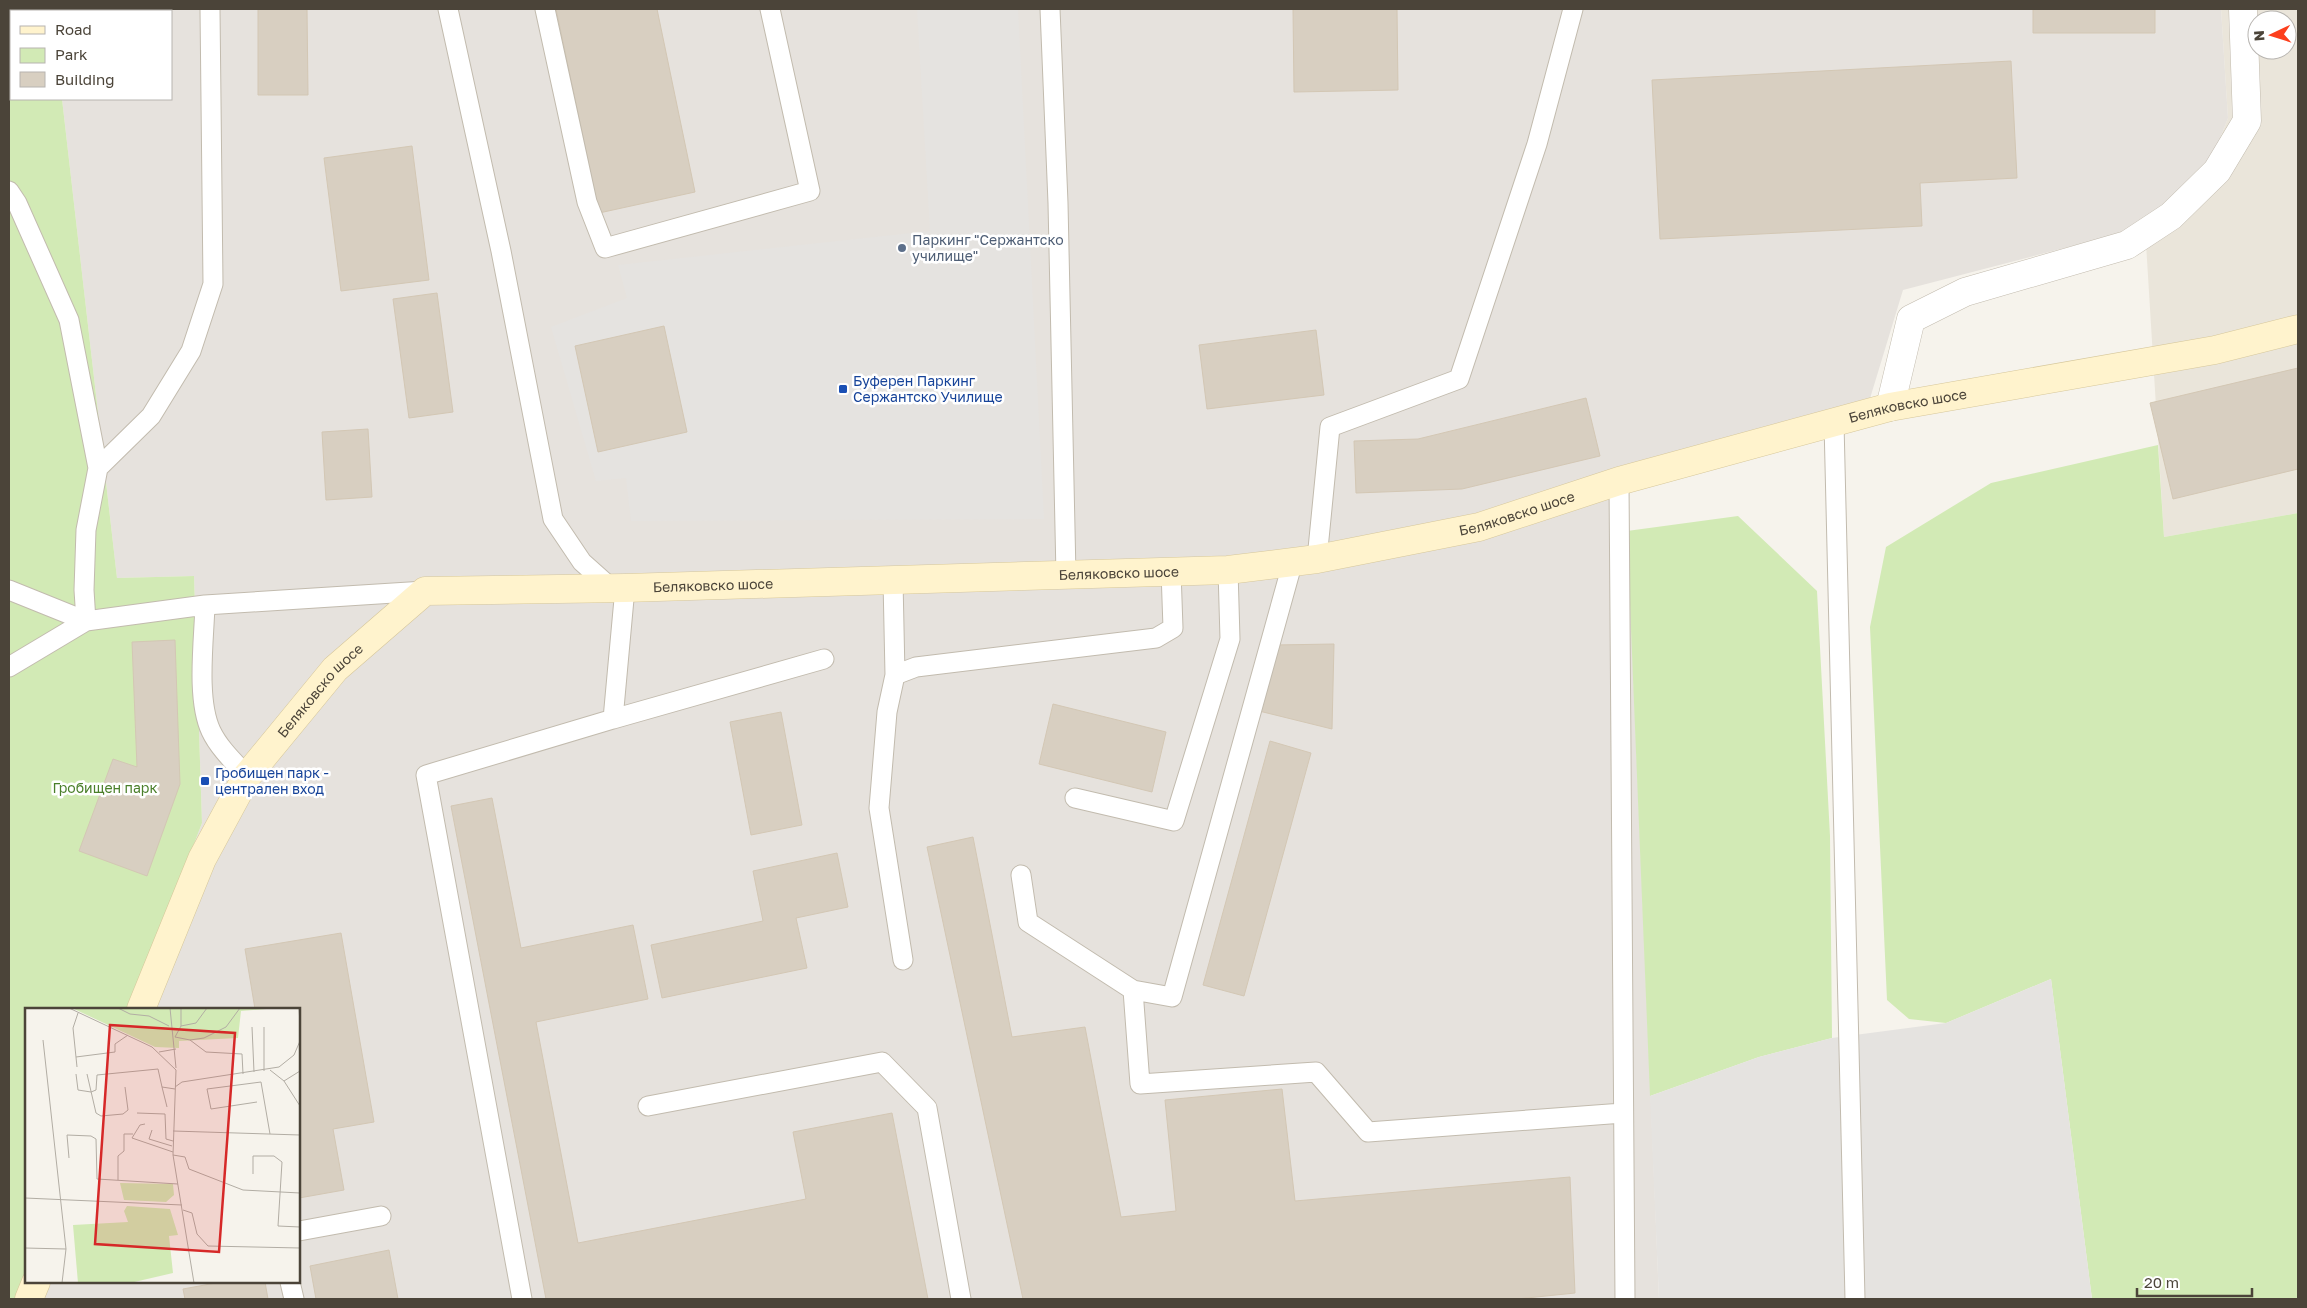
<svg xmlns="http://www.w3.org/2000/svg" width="2307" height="1308" font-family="'Golos Text',sans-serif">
<rect width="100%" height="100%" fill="#f6f3ec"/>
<path fill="#eae5da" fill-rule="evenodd" d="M2221,9H2298V513L2164,537L2145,227L2208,169L2228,118ZM2257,20H2287V50H2257Z"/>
<path fill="#e6e2dd" d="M52,9H2221L2228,118L2208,169L2145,227L1903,290L1868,405L1625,471L1659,1299H20L26,1282H299V1009H131L202,823L194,576L117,578L62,99H171V11H52Z"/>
<path fill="#d2eab5" d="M9,9H52V11H11V99H62L117,578L194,576L202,823L131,1009H26V1282L20,1299H9Z
M2158,445L2164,537L2298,513V1299H2092L2051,979L1946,1023L1909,1019L1887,1000L1870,627L1886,547L1991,483Z
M1738,516L1817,591L1830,836L1832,1038L1759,1057L1650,1096L1627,531Z"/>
<path fill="#e5e3e0" d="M917,9H1018L1044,519L631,521L626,478L596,481L551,327L627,298L618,265L930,231Z
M2051,979L2092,1299H1659L1650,1096L1759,1057L1832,1038L1946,1023Z"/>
<path fill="#d8cfc1" stroke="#d3c7b4" d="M258,9H307L308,95H258Z
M556,9H657L695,192L599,213Z
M1293,9H1397L1398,90L1294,92Z
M2033,9H2155V33H2033Z
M2011,61L2017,178L1920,183L1922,226L1660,239L1652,80Z
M412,146L429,280L341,291L324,158Z
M437,293L453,412L409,418L393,299Z
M664,326L687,432L598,452L575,346Z
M1316,330L1324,395L1207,409L1199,345Z
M2298,368V469L2173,499L2150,403Z
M1586,398L1600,456L1462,489L1356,493L1354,441L1418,439Z
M368,429L372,497L326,500L322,432Z
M175,640L180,784L147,876L79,851L113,759L137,767L132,642Z
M1334,644L1332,729L1255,710L1275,645Z
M1053,704L1166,732L1152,792L1039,764Z
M781,712L802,825L751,835L730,722Z
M1270,741L1311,753L1244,996L1203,985Z
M492,798L521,948L633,925L648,999L536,1022L578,1243L806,1199L793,1132L892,1113L928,1299H546L451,806Z
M973,837L1012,1037L1085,1027L1121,1217L1176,1211L1165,1100L1282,1089L1295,1201L1570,1177L1575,1293L1517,1299H1023L927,847Z
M837,853L848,907L796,918L807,968L662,998L651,945L763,921L753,871Z
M341,933L374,1122L333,1129L344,1190L299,1198V1009H255L245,949Z
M389,1250L398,1299H316L310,1266Z
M221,1282H265L268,1299H185L183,1289Z"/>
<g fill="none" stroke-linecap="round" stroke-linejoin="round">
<defs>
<path id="lane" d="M448,9L501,251L553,519L582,562L610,587
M545,9L587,202L605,248L810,191L770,9
M1050,9L1058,203L1066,575
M9,191L17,203L69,320L98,468
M1834,423L1855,1299
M1619,481L1625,1299
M1317,559L1330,427L1459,379L1537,144L1573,9
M893,580L895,675
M9,590L86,621L84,590L86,530L98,468L151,416L191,351L213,284L210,9
M205,605C204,640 196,699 211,731C219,748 234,762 247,776
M9,667L86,621L205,605L425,591
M613,719L824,659
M1075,798L1174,821L1230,639L1228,570
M1021,875L1028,922L1133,990L1172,997L1293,561
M903,960L879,808L887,712L895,675L916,667L1156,638L1173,628L1171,571
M1133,990L1140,1084L1316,1072L1368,1132L1623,1113
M648,1106L882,1062L927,1108L961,1299
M299,1231L381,1216
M290,1282L294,1299
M522,1299L426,775L613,719L625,588"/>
<path id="street" d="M1890,407L1911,319L1965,292L2127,245L2171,216L2217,171L2247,121L2243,9"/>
<g id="secondary">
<path id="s1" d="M141,1009L202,859L247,776L335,669L425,591L625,588L1228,570L1317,559L1479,527L1619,481L1890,407L2215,350L2298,329"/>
<path d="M29,1299L36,1282"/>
</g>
</defs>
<use href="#lane" stroke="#c2bbae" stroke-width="21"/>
<use href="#street" stroke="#c2bbae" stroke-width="29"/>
<use href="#secondary" stroke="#d6c79b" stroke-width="29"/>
<use href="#lane" stroke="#fff" stroke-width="19"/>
<use href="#street" stroke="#fff" stroke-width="28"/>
<use href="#secondary" stroke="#fff3cd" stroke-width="28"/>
</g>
<circle fill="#5c6f8a" stroke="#fff" stroke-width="2" cx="902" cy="248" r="5"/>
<g fill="#1a4fb4" stroke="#fff" stroke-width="2">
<rect x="838" y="384" width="10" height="10" rx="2.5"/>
<rect x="200" y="776" width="10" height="10" rx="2.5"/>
</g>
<g text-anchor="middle" stroke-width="5" stroke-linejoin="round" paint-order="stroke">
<g font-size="14" fill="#4e5e75" stroke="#fff" text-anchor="start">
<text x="912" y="245">Паркинг "Сержантско<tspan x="912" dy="16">училище"</tspan></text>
</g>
<g font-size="14" fill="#164399" stroke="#fff" text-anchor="start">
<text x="853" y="386">Буферен Паркинг<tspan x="853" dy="16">Сержантско Училище</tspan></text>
<text x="215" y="778">Гробищен парк -<tspan x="215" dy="16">централен вход</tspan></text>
</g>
<g font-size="14" fill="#4b4439" stroke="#fff">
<text dy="5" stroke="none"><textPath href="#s1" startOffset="2018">Беляковско шосе</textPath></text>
<text dy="5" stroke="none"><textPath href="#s1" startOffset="1612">Беляковско шосе</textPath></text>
<text dy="5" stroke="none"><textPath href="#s1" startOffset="1208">Беляковско шосе</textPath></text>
<text dy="5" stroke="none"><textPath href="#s1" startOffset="802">Беляковско шосе</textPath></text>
<text dy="5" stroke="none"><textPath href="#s1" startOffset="369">Беляковско шосе</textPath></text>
</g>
<g font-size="14" fill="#4a7f2a" stroke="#fff">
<text x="105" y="793">Гробищен парк</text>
</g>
</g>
<g transform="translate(25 1008)">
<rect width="275" height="275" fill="#f6f3ec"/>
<path d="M47,0H254L216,3L213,30L154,33V40L130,39ZM95,175L148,176L149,187L141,194L99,192ZM102,198L145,201L153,227L144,228L148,265L105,275H53L48,217L103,214L99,203Z" fill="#d2eab5"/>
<path fill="none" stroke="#b2ada4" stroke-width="1" d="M44,0L127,39L151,62L148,147L169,275M93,0L105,6L124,8L144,18M145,0L151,60M156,0V18L150,29L165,32L181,44L217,46L218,66M274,0L275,16M156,18L171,15L182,0M227,19L229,64M18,32L41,241L37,275M165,32L179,30L201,19L215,0M134,44L151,41M51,49L90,44V36L103,27M52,59L48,20L53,5M245,62L259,73L275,98M239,63V19M51,66L53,82L66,84L71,82L72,67L133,61L137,79L150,81M62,66L71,105L76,108L98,106L103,102L100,79M259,73L275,63M137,79L142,99M150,79L157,74L254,59L269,47L275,33M232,94L186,101L182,81L236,74L245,126M112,105L140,106L141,131L148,133M120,116L115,117L107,130L148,144M127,122L124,131L147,138M148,123L275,127M148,147L160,149L164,161L218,182L275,185M44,150L42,127L66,128L71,131L72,171L153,176M228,166V148H249L257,154L253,218L275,219M93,172V148L99,143V126H108M0,190L157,197M158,202L167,205L172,226L183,238L275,240M0,240L41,241"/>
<path fill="#d62828" fill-opacity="0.15" stroke="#d62828" stroke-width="2.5" d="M85,17L210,25L194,244L70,236Z"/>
<rect width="275" height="275" fill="none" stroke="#4b4439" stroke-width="2.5"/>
</g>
<rect width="2307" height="1308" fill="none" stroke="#4b4439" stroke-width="20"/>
<rect x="10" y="10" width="162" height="90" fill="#ffffff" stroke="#b7b4b0"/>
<rect x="20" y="26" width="25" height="8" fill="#fff3cd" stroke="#b7b4b0"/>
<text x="55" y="35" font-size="15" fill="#4b4439">Road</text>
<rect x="20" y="48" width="25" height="15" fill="#d2eab5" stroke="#b7b4b0"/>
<text x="55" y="60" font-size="15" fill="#4b4439">Park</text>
<rect x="20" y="72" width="25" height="15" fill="#d8cfc1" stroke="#b7b4b0"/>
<text x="55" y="85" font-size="15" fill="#4b4439">Building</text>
<g transform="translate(2272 35) rotate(266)"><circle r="24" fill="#ffffff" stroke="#b7b4b0"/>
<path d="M0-4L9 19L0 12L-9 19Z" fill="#fc3f1d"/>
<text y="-8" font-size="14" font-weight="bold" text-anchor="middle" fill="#4b4439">N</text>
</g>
<path d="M2137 1288v8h115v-8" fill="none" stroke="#4b4439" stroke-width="2.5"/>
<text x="2144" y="1288" font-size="15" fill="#4b4439" stroke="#ffffff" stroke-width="4" paint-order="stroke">20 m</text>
</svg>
